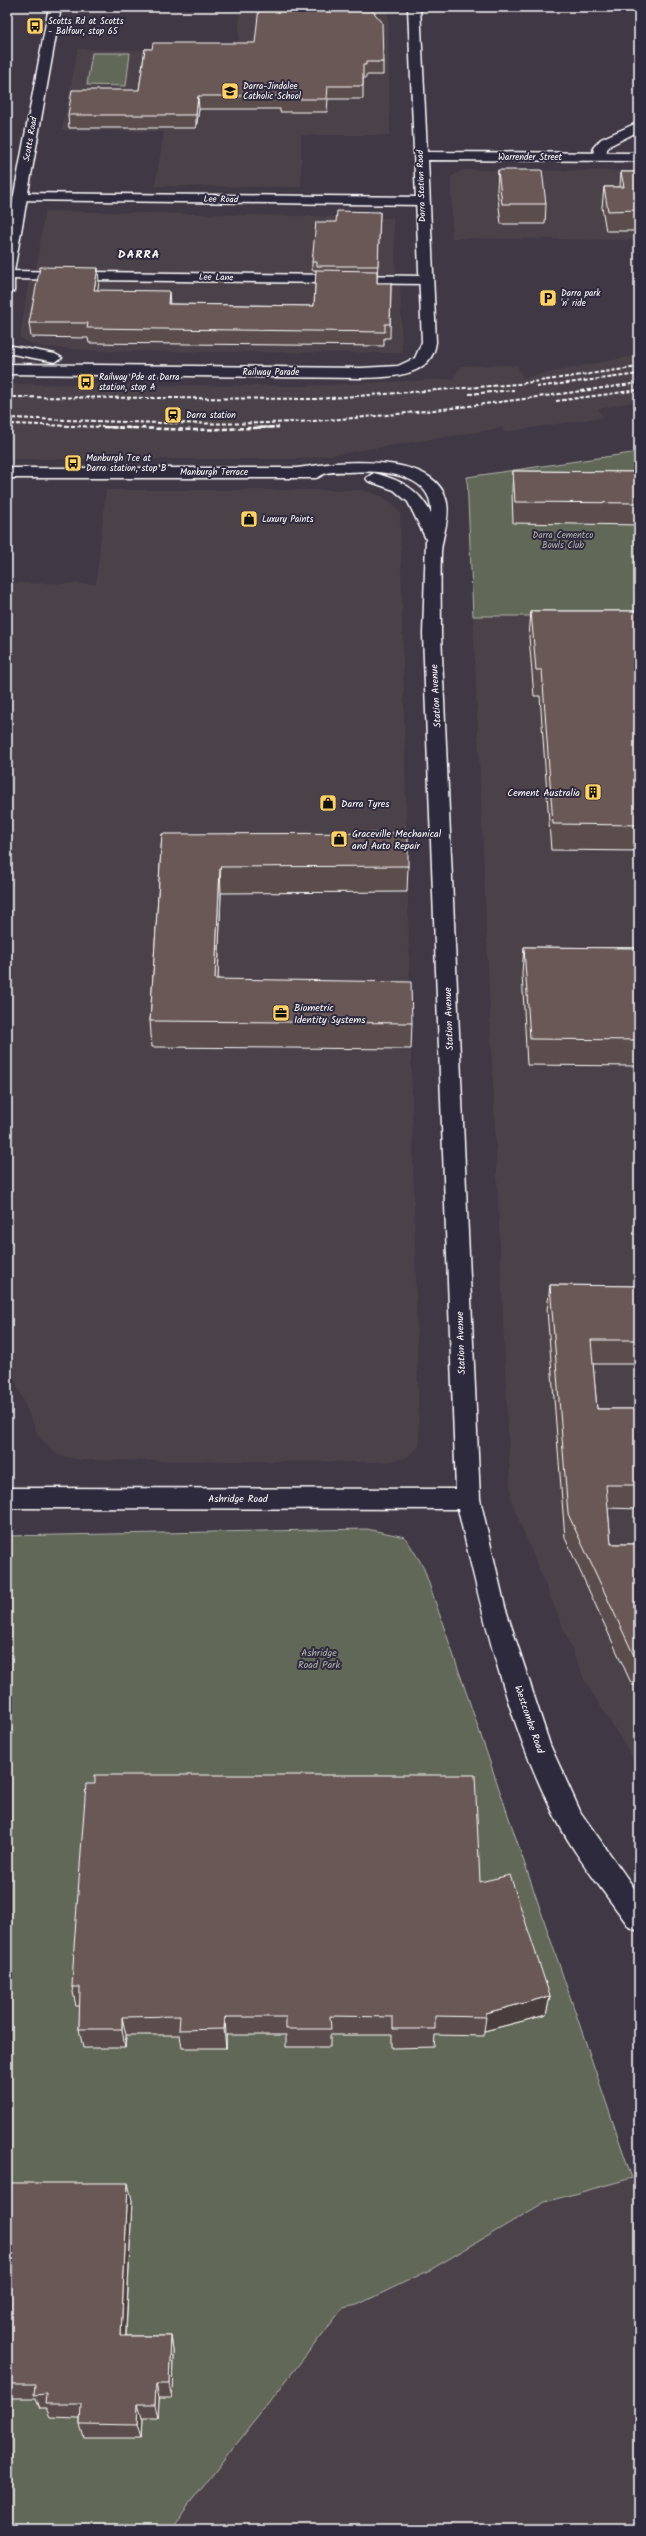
<svg xmlns="http://www.w3.org/2000/svg" width="646" height="2536" font-family="Kalam,sans-serif">
<rect width="100%" height="100%" fill="#403845"/>
<filter id="ink" filterUnits="userSpaceOnUse"><feTurbulence type="fractalNoise" baseFrequency=".025" numOctaves="2"/><feDisplacementMap in="SourceGraphic" scale="8" xChannelSelector="R" yChannelSelector="G"/><feConvolveMatrix kernelMatrix="1 2 1 2 8 2 1 2 1" color-interpolation-filters="sRGB"/></filter>
<g filter="url(#ink)">
<path fill="#4c424a" d="M240,7H388L390,135H301V187L155,186L164,132L62,130L78,49L238,52Z
M463,170L639,171V240L452,238L451,177Z
M45,211L393,218L396,274L36,270Z
M29,279L400,285L402,353L94,351L37,346L20,338Z
M639,355V400L598,409L603,417L504,432L502,428L304,459H7V384L308,386L453,379L461,366L517,365L523,378Z
M106,490H362L381,496L393,504L400,514L419,1446L406,1458L386,1462L80,1460L58,1455L38,1435L7,1362V583L96,584Z
M473,616H639V1768L585,1681L511,1501Z
M639,2175V2529H170L343,2308L357,2305L430,2270L545,2202Z"/>
<path fill="#626759" stroke="#b0b3ac" d="M92,53H130L126,86L87,85Z
M639,452V616H473L467,477Z
M367,1529L405,1537L423,1566L632,2178L545,2202L430,2270L357,2305L343,2308L170,2529H7V1536Z"/>
<g fill="none" stroke-linecap="round" stroke-linejoin="round">
<defs>
<path id="minor" d="M639,122V131L611,145L607,149L606,160H596L593,148L601,139Z
M20,193L422,197L429,201L422,205L15,200L13,197Z
M7,271L425,276L432,280L425,284L7,279Z"/>
<path id="tertiary" d="M49,7H61L14,271L8,275L14,279V291L7,295V232Z
M408,7H420L427,152L639,153V161L428,160L436,342C432,378 389,377 361,378L7,374V364L361,368L398,366L415,358L422,342Z
M7,345L55,354L62,358L55,362L7,353Z
M335,463C368,461 439,459 447,503C450,519 442,536 441,552C440,579 441,607 441,634L480,1499L505,1607L550,1745L581,1813L639,1895V1931L629,1927C607,1895 581,1864 562,1830C509,1733 483,1616 458,1509L7,1508V1488L456,1489L423,634L426,539L408,502L394,490L368,481L366,478L374,473C400,480 418,488 431,513C434,472 377,470 348,472C342,472 330,471 324,474C321,475 320,477 316,478H7V468H297Z"/>
</defs>
<use href="#minor" stroke="#fff" stroke-width="3"/>
<use href="#tertiary" stroke="#fff" stroke-width="3"/>
<use href="#minor" fill="#2f2a3d" fill-rule="evenodd"/>
<use href="#tertiary" fill="#2f2a3d" fill-rule="evenodd"/>
<path stroke="#fff" stroke-width="2" stroke-dasharray="4 2" stroke-linecap="butt" d="M536,387L639,374
M469,394L514,390
M7,397L317,399L518,384L639,367
M556,401L639,390
M7,418C109,421 211,427 313,421C422,414 531,398 639,383
M11,424L134,428
M252,428L279,427"/>
<path stroke="#fff" stroke-width="2.5" stroke-dasharray="5 2.5" stroke-linecap="butt" d="M103,427L196,430L279,427"/>
</g>
<path fill="#5a4d4b" stroke="#fff" d="M145,49L383,62V75H366V78H363V99H328L327,112H280V109H199L196,128H69L68,115L139,90Z
M498,170L546,204L545,224H501L497,190Z
M621,172H639V231H606L602,207L604,187H620Z
M380,212L377,283H391L390,338H384V346L89,343L88,338L31,337L29,323L99,282L97,290L170,304L314,306L316,270H312V262L336,222Z
M513,471L639,472V525L513,523L512,492Z
M531,611H639V851L551,850L540,696H534L529,637Z
M162,834L408,866L407,892L221,893L218,979L412,1023L411,1049L152,1047L150,1021Z
M524,947L639,948V1066L527,1065L522,973Z
M550,1285L639,1286V1364H593L597,1409H639V1509L608,1508L611,1544H639V1685H632L565,1538L547,1310Z
M480,1882L550,1996L546,2015L484,2031V2036L435,2035L434,2047L392,2048V2035H330V2047H286V2035H226V2048H182L180,2035H126L125,2048H83L79,2029L80,2006H76L72,1987Z
M7,2183L132,2200L126,2336H171L173,2351L172,2398H159L158,2418H142L141,2438H84L80,2424V2418L50,2417L46,2408H40L36,2398H7Z"/>
<path fill="#4a3e3d" stroke="#fff" d="M198,96L199,109L196,128V115Z
M98,268L99,282L95,304L94,290Z
M169,291L170,305L168,304Z
M220,867L221,893L217,1004L215,979Z
M550,1996L546,2015L484,2031L486,2017V2013Z
M122,2017L126,2035L125,2048L122,2029Z
M225,2017L226,2035V2048L224,2029Z
M128,2183L132,2200L125,2351L121,2336Z
M171,2336L173,2351L172,2398L169,2384Z
M156,2384L159,2398L158,2418L155,2404Z
M138,2404L142,2418L141,2438L137,2425Z"/>
<path fill="#695957" stroke="#fff" d="M259,7H369L382,22L383,62H366V65H363V86H328L327,99H280V96H198L196,115H68L72,90H139L145,49H152L153,43H255Z
M498,170H542L546,204H502Z
M621,172H639V210L608,211L604,187H624Z
M337,211L380,212L378,266H317V262H312L316,222H336Z
M40,267L98,268L94,290L169,291L168,304L314,306L316,270L377,271V283H391L390,324H385V332L87,328L88,323H29Z
M513,471L639,472V503L515,502Z
M531,611H639V825L553,824L542,670H536Z
M408,833V866L220,867L215,979L411,982L412,1023L150,1021L162,834Z
M524,947L639,948V1040L530,1039Z
M550,1285L639,1286V1340H591L597,1409H639V1485H606L611,1544H639V1662H637L568,1514Z
M95,1775H475L480,1882L510,1875L550,1996L486,2013V2017L435,2016V2029H393V2017L330,2016L331,2029H286V2017H225L224,2029L179,2030L180,2016L122,2017V2029H79L80,1987H72L74,1947L86,1784H95Z
M7,2183H128L121,2336H171L169,2384H156L155,2404H138L137,2425L80,2424L81,2404H45L46,2394L34,2395L35,2384H7Z"/>
</g>
<defs>
<symbol id="bus-square" viewBox="-11 -11 22 22"><rect x="-9" y="-9" width="18" height="18" rx="4" fill="#ffd166" stroke="#2f2a3d"/><path d="M-5-6H5V4H4V6H2V4H-2V6H-4V4H-5ZM-3.5-4V0h7V-4ZM-3.5 1.2v1.5H-2V1.2ZM2 1.2v1.5H3.5V1.2Z" fill="#111"/></symbol>
<symbol id="school-square" viewBox="-11 -11 22 22"><rect x="-9" y="-9" width="18" height="18" rx="4" fill="#ffd166" stroke="#2f2a3d"/><path d="M0-5L7-2L0 1L-7-2ZM-4 1L0 2.5L4 1V4Q0 6-4 4Z" fill="#111"/></symbol>
<symbol id="parking-square" viewBox="-11 -11 22 22"><rect x="-9" y="-9" width="18" height="18" rx="4" fill="#ffd166" stroke="#2f2a3d"/><path d="M-3.5-5.5H1a3.5 3.5 0 0 1 0 7H-1V5.5H-3.5ZM-1-3.4V-.6H.8a1.4 1.4 0 0 0 0-2.8Z" fill="#111"/></symbol>
<symbol id="station-square" viewBox="-11 -11 22 22"><rect x="-9" y="-9" width="18" height="18" rx="4" fill="#ffd166" stroke="#2f2a3d"/><path d="M-3-6H3Q5-6 5-4V2Q5 4 3 4L4.5 6H3L1.5 4h-3L-3 6H-4.5L-3 4Q-5 4-5 2V-4Q-5-6-3-6ZM-3.5-4v3h7v-3ZM-3.5 1v1.5H-2V1ZM2 1v1.5H3.5V1Z" fill="#111"/></symbol>
<symbol id="shop-square" viewBox="-11 -11 22 22"><rect x="-9" y="-9" width="18" height="18" rx="4" fill="#ffd166" stroke="#2f2a3d"/><path d="M-5-2.5h2.3a2.7 3.5 0 0 1 5.4 0H5L5.5 6h-11ZM-1.5-2.5h3a1.5 2.3 0 0 0-3 0Z" fill="#111"/></symbol>
<symbol id="building-square" viewBox="-11 -11 22 22"><rect x="-9" y="-9" width="18" height="18" rx="4" fill="#ffd166" stroke="#2f2a3d"/><path d="M-4-6H4V6H1V3H-1V6H-4ZM-2.5-4.3h1.7v1.8h-1.7ZM.8-4.3h1.7v1.8H.8ZM-2.5-1h1.7V.8h-1.7ZM.8-1h1.7V.8H.8Z" fill="#111"/></symbol>
<symbol id="office-square" viewBox="-11 -11 22 22"><rect x="-9" y="-9" width="18" height="18" rx="4" fill="#ffd166" stroke="#2f2a3d"/><path d="M-6-3h4V-5.5h4V-3h4V5H-6ZM-1-4.5V-3h2v-1.5ZM-6 0V1H6V0Z" fill="#111"/></symbol>
</defs>
<g fill-rule="evenodd">
<use href="#bus-square" x="25" y="16" width="20" height="20"/>
<use href="#school-square" x="220" y="81" width="20" height="20"/>
<use href="#parking-square" x="538" y="288" width="20" height="20"/>
<use href="#bus-square" x="76" y="372" width="20" height="20"/>
<use href="#station-square" x="163" y="405" width="20" height="20"/>
<use href="#bus-square" x="63" y="453" width="20" height="20"/>
<use href="#shop-square" x="239" y="509" width="20" height="20"/>
<use href="#building-square" x="583" y="782" width="20" height="20"/>
<use href="#shop-square" x="318" y="793" width="20" height="20"/>
<use href="#shop-square" x="329" y="829" width="20" height="20"/>
<use href="#office-square" x="271" y="1003" width="20" height="20"/>
</g>
<g text-anchor="middle" stroke-width="4" stroke-linejoin="round" paint-order="stroke">
<g font-size="9" fill="#fff" stroke="#2f2a3d" text-anchor="start">
<text x="48" y="24">Scotts Rd at Scotts<tspan x="48" dy="10">- Balfour, stop 65</tspan></text>
<text x="243" y="89">Darra-Jindalee<tspan x="243" dy="10">Catholic School</tspan></text>
<text x="561" y="296">Darra park<tspan x="561" dy="10">'n' ride</tspan></text>
<text x="99" y="380">Railway Pde at Darra<tspan x="99" dy="10">station, stop A</tspan></text>
<text x="186" y="418">Darra station</text>
<text x="86" y="461">Manburgh Tce at<tspan x="86" dy="10">Darra station, stop B</tspan></text>
<text x="262" y="522">Luxury Paints</text>
</g>
<g font-size="9" fill="#fff" stroke="#2f2a3d">
<text transform="translate(30 139) rotate(-80)" y="3">Scotts Road</text>
<text x="530" y="160">Warrender Street</text>
<text transform="translate(421 186) rotate(-92)" y="3">Darra Station Road</text>
<text transform="translate(221 199) rotate(1)" y="3">Lee Road</text>
<text transform="translate(216 277) rotate(1)" y="3">Lee Lane</text>
<text x="271" y="375">Railway Parade</text>
<text x="214" y="475">Manburgh Terrace</text>
</g>
<g font-size="9" fill="#b0b3ac" stroke="#2f2a3d">
<text x="563" y="538">Darra Cementco<tspan x="563" dy="10">Bowls Club</tspan></text>
</g>
<g font-size="10" fill="#fff" stroke="#2f2a3d">
<text transform="translate(435 696) rotate(-93)" y="4">Station Avenue</text>
<text transform="translate(448 1019) rotate(-92)" y="4">Station Avenue</text>
<text transform="translate(460 1343) rotate(-92)" y="4">Station Avenue</text>
<text x="238" y="1502">Ashridge Road</text>
<text transform="translate(530 1719) rotate(71)" y="4">Westcombe Road</text>
</g>
<g font-size="10" fill="#fff" stroke="#2f2a3d" text-anchor="start">
<text x="580" y="796" text-anchor="end">Cement Australia</text>
<text x="341" y="807">Darra Tyres</text>
<text x="352" y="837">Graceville Mechanical<tspan x="352" dy="12">and Auto Repair</tspan></text>
<text x="294" y="1011">Biometric<tspan x="294" dy="12">Identity Systems</tspan></text>
</g>
<g font-size="10" fill="#b0b3ac" stroke="#2f2a3d">
<text x="319" y="1656">Ashridge<tspan x="319" dy="12">Road Park</tspan></text>
</g>
<g font-size="12" font-weight="bold" letter-spacing="1" fill="#fff" stroke="#2f2a3d">
<text x="139" y="258">DARRA</text>
</g>
</g>
<rect width="646" height="2536" fill="none" stroke="#2f2a3d" stroke-width="24"/>
<rect x="12" y="12" width="622" height="2512" fill="none" stroke="#fff" stroke-width="1.5" filter="url(#ink)"/>
</svg>
